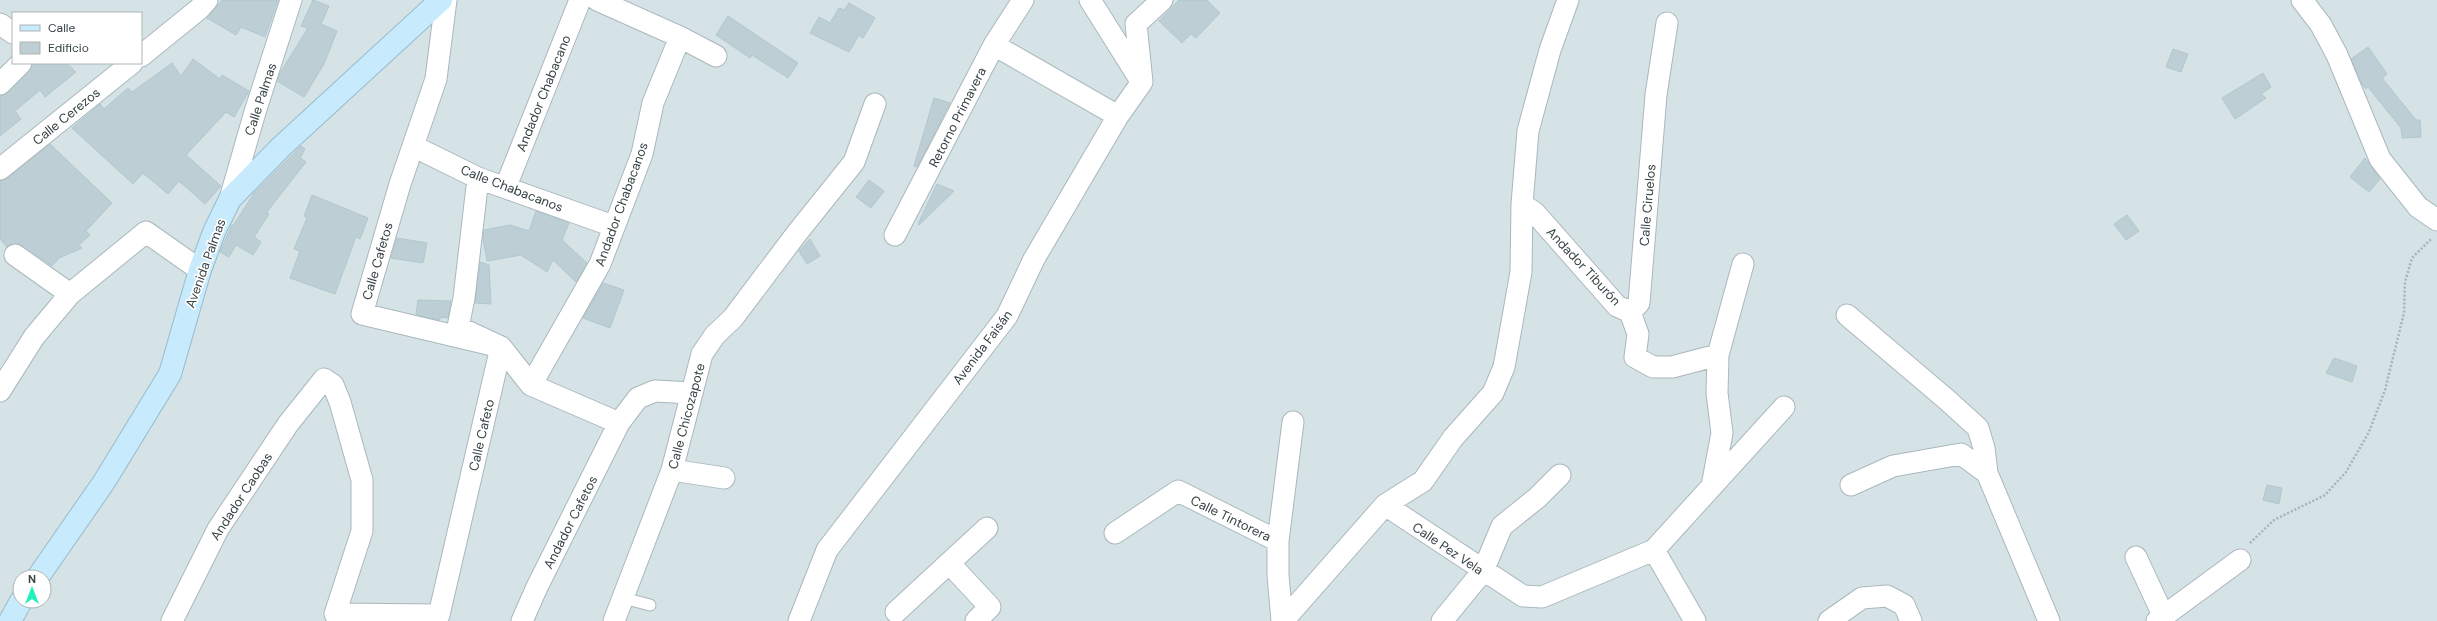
<svg xmlns="http://www.w3.org/2000/svg" width="2437" height="621" font-family="'DM Sans',sans-serif">
<rect width="100%" height="100%" fill="#e7eff2"/>
<path fill="#d5e2e6" fill-rule="evenodd" d="M0,0H2437V621H0ZM13,13H141V63H13ZM20,577H44V601H20Z"/>
<path fill="#bdcfd4" stroke="#b0c8ce" d="M222,0H278L265,37L241,27L236,35L207,18Z
M313,0L329,6L321,24L337,31L324,64L304,97L277,81L280,73L308,28L301,26Z
M1179,0H1207L1220,13L1196,38L1191,34L1182,43L1159,21Z
M849,3L875,18L863,38L859,35L849,52L810,33L819,17L830,23L839,8L844,10Z
M728,16L798,63L788,78L752,55L750,58L716,35Z
M2368,47L2387,74L2382,78L2416,120H2420L2421,137L2402,138L2401,128L2368,87L2366,89L2362,84L2351,59Z
M2173,49L2188,54L2181,72L2166,67Z
M193,59L220,79L222,75L249,91L234,117L226,112L186,155L221,186L205,204L179,181L168,194L143,173L133,184L72,128L100,104L104,109L128,88L132,92L172,63L181,76Z
M33,63H66L76,72L45,97L40,90L15,111L21,119L0,136V96L8,92L29,71Z
M2263,73L2271,87L2261,94L2266,98L2235,119L2222,98Z
M934,98L950,103L917,167L914,166Z
M50,144L112,203L86,231L90,235L79,245L82,248L59,258L52,266L22,245L16,243L7,247L0,239V181L8,178Z
M301,146L305,149L300,158L306,162L266,213L269,214L254,237L261,242L253,255L236,245L229,257L220,252L232,225L233,226L254,193Z
M2365,158L2380,179L2369,192L2350,177Z
M869,180L884,191L871,208L856,197Z
M937,184L954,191L919,225L918,224Z
M312,195L368,218L360,239L356,237L335,294L290,278L300,251L294,249L307,218L304,216Z
M536,211L569,223L562,240L587,263L576,282L553,260L547,272L521,255L487,261L483,238L484,230L510,225L529,231Z
M2127,215L2139,231L2126,240L2114,224Z
M397,238L427,243L423,263L391,258Z
M810,239L820,256L807,264L799,251Z
M480,262L489,265L491,304L475,303Z
M603,283L624,290L610,328L583,318Z
M418,300L451,301L448,318L440,317V320L416,315Z
M2334,358L2357,366L2352,382L2326,373Z
M2267,485L2282,488L2279,504L2263,500Z"/>
<g fill="none" stroke-linecap="round" stroke-linejoin="round">
<defs>
<path id="service" d="M623,598L650,605"/>
<path id="minor" d="M446,0L436,79L400,184L362,314L501,347L531,385L619,423
M597,0L680,37L716,56
M1090,0L1139,78
M2302,0L2321,25L2337,55L2380,159L2418,207L2437,220
M0,24L13,33
M994,45L1118,116
M141,56L199,9L207,0
M0,84L21,63
M413,146L478,178L613,226
M0,169L132,63
M506,186L580,0
M230,199L255,112L291,0
M1522,204L1535,213L1617,306L1630,312L1638,334L1635,357L1653,367H1672L1718,355
M895,235L994,45L1023,0
M15,255L70,294
M1630,312L1639,303L1656,95L1667,23
M1847,315L1946,399L1978,428L1984,448L1987,473
M531,385L600,264L642,154L653,103L680,37
M0,391L34,337L70,294L146,232L200,270
M672,470L724,478
M1851,485L1893,466L1961,454L1987,473L2049,621
M1712,486L1722,433L1717,393L1718,355L1743,264
M1385,505L1523,596L1542,597L1654,550L1784,407
M1115,533L1178,491L1278,541
M1654,550L1695,621
M2136,557L2163,615
M950,564L990,607L976,621
M896,612L987,528
M172,621L218,529L288,424L324,379L333,385L340,402L362,480V531L335,614L439,615L501,347L458,327L464,298L478,178
M522,621L537,587L619,423L638,398L655,391L692,393
M614,621L672,470L702,354L715,335L733,318L797,233L854,162L875,104
M799,621L827,550L1007,316L1034,259L1118,116L1142,82L1136,24L1162,0
M1282,621L1278,575V541L1293,422
M1283,621L1385,505L1423,481L1453,438L1493,393L1504,367L1521,272L1522,204L1528,131L1550,50L1568,0
M1442,621L1483,571L1502,526L1537,498L1560,475
M1829,621L1862,598L1887,596L1904,605L1911,621
M2157,621L2240,560"/>
<path id="secondary" d="M38,577L104,482L170,374L200,270L214,232L230,199L281,147L441,0
M10,621L21,601"/>
</defs>
<use href="#service" stroke="#aab8be" stroke-width="13"/>
<use href="#minor" stroke="#aab8be" stroke-width="23"/>
<use href="#secondary" stroke="#96bccd" stroke-width="24"/>
<path stroke="#9cb7bf" stroke-width="2.5" stroke-dasharray="2 2" stroke-linecap="butt" d="M2250,543L2274,520L2325,495L2346,472L2369,432L2385,390L2404,313L2405,282L2412,258L2431,239"/>
<use href="#service" stroke="#fff" stroke-width="11"/>
<use href="#minor" stroke="#fff" stroke-width="21"/>
<use href="#secondary" stroke="#c7eafc" stroke-width="22"/>
</g>
<g text-anchor="middle" stroke-width="3.5" stroke-linejoin="round" paint-order="stroke">
<g font-size="13" fill="#364245" stroke="#fff">
<text transform="translate(543 93) rotate(-68)" y="5">Andador Chabacano</text>
<text transform="translate(260 99) rotate(-72)" y="5">Calle Palmas</text>
<text transform="translate(66 116) rotate(-39)" y="5">Calle Cerezos</text>
<text transform="translate(957 117) rotate(-63)" y="5">Retorno Primavera</text>
<text transform="translate(512 188) rotate(21)" y="5">Calle Chabacanos</text>
<text transform="translate(621 204) rotate(-70)" y="5">Andador Chabacanos</text>
<text transform="translate(1647 205) rotate(-85)" y="5">Calle Ciruelos</text>
<text transform="translate(377 261) rotate(-74)" y="5">Calle Cafetos</text>
<text transform="translate(205 263) rotate(-70)" y="5">Avenida Palmas</text>
<text transform="translate(1584 266) rotate(47)" y="5">Andador Tiburón</text>
<text transform="translate(982 347) rotate(-53)" y="5">Avenida Faisán</text>
<text transform="translate(686 416) rotate(-75)" y="5">Calle Chicozapote</text>
<text transform="translate(481 435) rotate(-77)" y="5">Calle Cafeto</text>
<text transform="translate(241 496) rotate(-57)" y="5">Andador Caobas</text>
<text transform="translate(1231 518) rotate(26)" y="5">Calle Tintorera</text>
<text transform="translate(570 522) rotate(-63)" y="5">Andador Cafetos</text>
<text transform="translate(1448 548) rotate(34)" y="5">Calle Pez Vela</text>
</g>
</g>
<rect x="12" y="12" width="130" height="52" fill="#ffffff" stroke="#afb3b5"/>
<rect x="20" y="25" width="20" height="6" fill="#c7eafc" stroke="#afb3b5"/>
<text x="48" y="32" font-size="12" fill="#364245">Calle</text>
<rect x="20" y="42" width="20" height="12" fill="#bdcfd4" stroke="#afb3b5"/>
<text x="48" y="52" font-size="12" fill="#364245">Edificio</text>
<g transform="translate(32 589)"><circle r="19" fill="#ffffff" stroke="#afb3b5"/>
<path d="M0-3L7 15L0 10L-7 15Z" fill="#20f0b9"/>
<text y="-6" font-size="11" font-weight="bold" text-anchor="middle" fill="#364245">N</text>
</g>
</svg>
